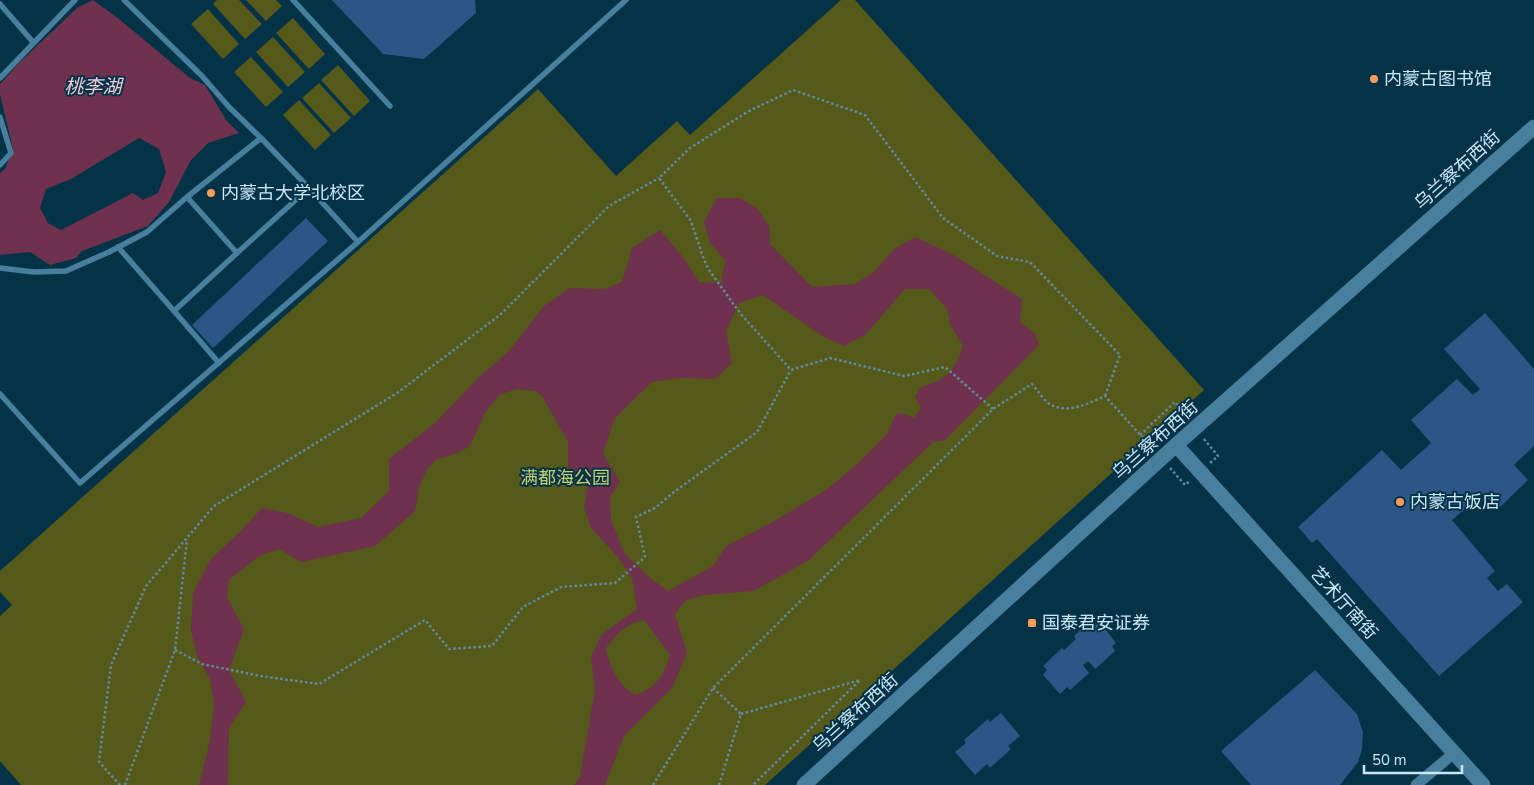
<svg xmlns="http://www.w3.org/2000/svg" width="1534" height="785" font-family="'Nunito Sans','Noto Sans SC',sans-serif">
<rect width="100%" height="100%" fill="#043348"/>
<path fill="#55591a" d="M217,0H239L262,24L245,39L213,4Z
M246,0H276L282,6L266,21Z
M841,0H855L1204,390L765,785H21L0,761V616L12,605L0,592V571L538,89L616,176L677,121L690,135Z
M208,9L239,44L223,59L191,24Z
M293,18L325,54L309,69L276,33Z
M273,37L305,72L288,87L256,52Z
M251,57L283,92L266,107L234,72Z
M338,65L370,101L354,116L321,80Z
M319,83L351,118L334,133L302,98Z
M299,100L331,135L315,150L283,115Z"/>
<path fill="#6e324e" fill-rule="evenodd" d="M93,0L119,19L190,78L205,85L226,120L239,133L208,143L191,160L169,202L148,226L82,251L76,258L50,265L30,252L0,255V173L5,169L13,149L0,94V84L19,63L77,8ZM139,138L159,149L166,172L158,193L143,200L133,193L61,230L48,223L40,208L46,189L71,179Z
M717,198H740L758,209L769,227L770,244L812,287L855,284L874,272L894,249L915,237L952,254L1022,299L1020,322L1035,334L1039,345L945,440L933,442L809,560L754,591L705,595L686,600L675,614L687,653L672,688L624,736L605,785H574L580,777L595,689L591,657L601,635L637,609L632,578L618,557L591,528L584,507L587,488L568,468V442L542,396L535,391L517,389L499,395L485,413L470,446L458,453L435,460L427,470L419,487L415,511L375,546L301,562L279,549L259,556L229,580L227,597L244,629L229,670L246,702L229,728L228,785H199L210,740L214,704L210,679L197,656L191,630L193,593L211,559L241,531L262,508L287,513L318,527L361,518L389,491V459L435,423L478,378L508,352L544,306L569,288L604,289L622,282L632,248L660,230L682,256L699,282L721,283L725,260L710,243L704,221ZM905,289H929L947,309L950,324L963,346C955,371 946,380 921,387L915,397L921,408L914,418L901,413L896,414L887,434L856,465L826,490L771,523L726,546L713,566L668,591L649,577L625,554L611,520L610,497L620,482L603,453L615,418L652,382L681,378L715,379L732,363L726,331L739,303L763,295L822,336L844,346L865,335ZM644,620L670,655C663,676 657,688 635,695C617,683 610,668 606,648C618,633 625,624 644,620Z"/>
<path fill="#2b5685" d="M332,0H475L476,13L424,59L383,54Z
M306,218L328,241L213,348L192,325Z
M1485,313L1534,369V446L1514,465L1528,480L1498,509L1483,494L1452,520L1495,571L1487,578L1498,591L1507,584L1523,602L1439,676L1317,539L1312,543L1298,527L1382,450L1401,470L1431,443L1411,420L1457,379L1473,395L1480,389L1444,349Z
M1100,622L1116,643L1112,646L1115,651L1095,669L1088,661L1083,665L1089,673L1070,690L1067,687L1060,694L1043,675L1047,670L1043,666L1062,648L1064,650L1076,639L1074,636L1086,625L1088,627L1092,624L1094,626Z
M1315,670L1357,714L1363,732L1362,749L1358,762L1340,785H1251L1221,751Z
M1001,713L1020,736L1008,746L1011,749L990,768L987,764L975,775L955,752L966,743L964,740L988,719L990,722Z"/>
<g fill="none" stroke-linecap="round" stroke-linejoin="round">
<path stroke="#63899c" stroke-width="2.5" stroke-dasharray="2.5 2.5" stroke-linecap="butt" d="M993,409L945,367L904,376L830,358L791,370L740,313L709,270L704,260L691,221L659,178L690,148L749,111L793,90L865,115L943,218L997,256L1030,262L1120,355L1105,396
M1140,435L1175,402L1188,419
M1204,439L1218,456L1209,464
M1170,468L1185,485L1190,481
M175,650L202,664L260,676L319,684L425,620L449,649L492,646L523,607L561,587L615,583L645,557L636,517L655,508L674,492L757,432L791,370
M713,688L741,714
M741,714L860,680L753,785
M120,785L99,762L111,665L146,586L214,506L397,393L500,315L609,206L659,178
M125,785L175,650L187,539
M653,785L713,688L993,409L1032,384C1037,390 1044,401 1051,405C1069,414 1089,403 1105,396L1153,449
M719,785L741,714"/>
<path stroke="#477f9c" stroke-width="5.5" d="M124,0L202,76L229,107L261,138
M293,0L390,106
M0,4L33,42
M0,78L75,0
M0,117L11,153L0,165
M187,197L261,138L309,188
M237,253L309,188L358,242
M0,268L34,272L66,271L109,252L147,232L187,197L237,253L174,311L118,247
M174,311L219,363
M0,394L80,483L358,242L626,0"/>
<path stroke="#477f9c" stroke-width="11" d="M1416,785L1454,753"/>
<path stroke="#477f9c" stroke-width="15" d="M1176,445L1483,785
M804,785L1176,445L1534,127"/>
</g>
<g fill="#fe9b59" stroke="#043348" stroke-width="2">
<circle cx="1374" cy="79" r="5"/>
<circle cx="211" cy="193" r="5"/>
<circle cx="1400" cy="502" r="5"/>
<rect x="1027" y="618" width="10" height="10" rx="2.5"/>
</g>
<g text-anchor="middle" stroke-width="4" stroke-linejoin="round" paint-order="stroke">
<g font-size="18" fill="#cbe7f7" stroke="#043348" text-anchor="start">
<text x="1384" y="85">内蒙古图书馆</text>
<text x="221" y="199">内蒙古大学北校区</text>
<text x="1410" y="508">内蒙古饭店</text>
<text x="1042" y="629">国泰君安证券</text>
</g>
<g font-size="18" fill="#cbe7f7" stroke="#043348">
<text transform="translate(1457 170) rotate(-42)" y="6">乌兰察布西街</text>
<text transform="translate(1155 440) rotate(-42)" y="6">乌兰察布西街</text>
<text transform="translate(1344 603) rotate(48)" y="6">艺术厅南街</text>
<text transform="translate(855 713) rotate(-42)" y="6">乌兰察布西街</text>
</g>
<g font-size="18" fill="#c7cf6d" stroke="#043348">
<text x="565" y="484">满都海公园</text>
</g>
<g font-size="19" font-style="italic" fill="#f3ccdb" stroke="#043348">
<text x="93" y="93">桃李湖</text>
</g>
</g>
<path d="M1364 765v8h98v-8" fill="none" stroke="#cbe7f7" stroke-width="2.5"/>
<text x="1372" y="765" font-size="15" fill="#cbe7f7" stroke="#043348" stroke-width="4" paint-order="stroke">50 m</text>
</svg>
